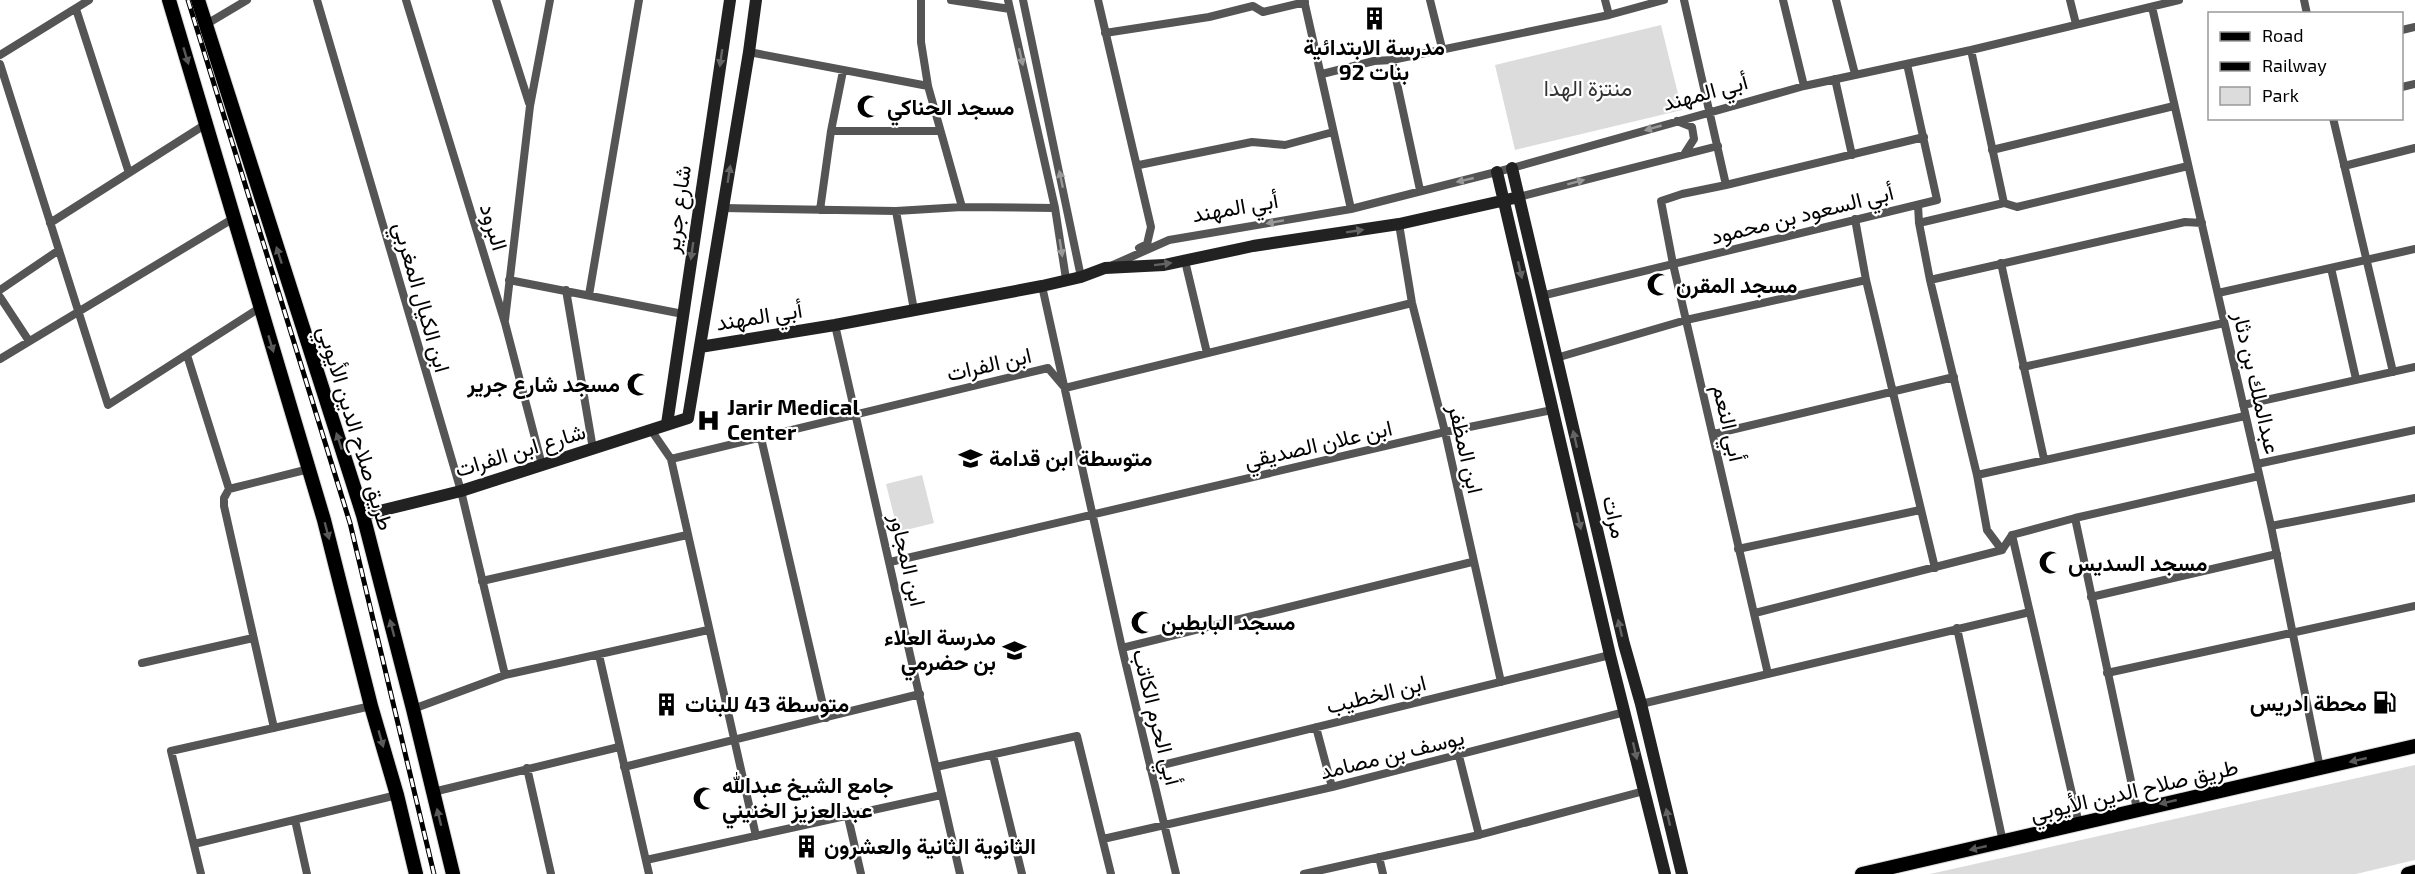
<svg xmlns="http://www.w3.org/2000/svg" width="2415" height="874" font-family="'Exo 2',Vazirmatn,sans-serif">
<rect width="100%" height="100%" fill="#fff"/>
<path fill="#dcdcdc" d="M1661,25L1682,110L1515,150L1495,65Z
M922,475L934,523L898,532L886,484Z
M2415,765V860L2356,874H1930Z"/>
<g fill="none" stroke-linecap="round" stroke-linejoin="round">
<defs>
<path id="primary" d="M169,0L324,520L371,706L397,795L416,874
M198,0L363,515L413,709L453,874
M1862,874L2415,746
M2408,874L2415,872"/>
</defs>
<use href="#primary" stroke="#dbdbdb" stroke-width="16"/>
<path stroke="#555" stroke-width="8" d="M317,0L461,491L505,675
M406,0L505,323L542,465
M496,0L529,103
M921,0V42L928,86L962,207
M951,0L1010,9
M1008,0L1055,208L1066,279
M1023,0L1081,277
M1098,0L1151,227L1147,244L1139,248
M1304,0L1351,209
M1430,0L1442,48
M1605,0L1609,15
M1684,0L1726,185
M1783,0L1804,86
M1836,0L1855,74
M2070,0L2076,24
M2304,0L2307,14
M2152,7L2271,526L2320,768
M76,9L129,173
M205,25L247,0
M2402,30L2415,27
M1105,33L1209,17L1253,6L1263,12L1305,2
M1971,50L2004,203
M749,52L928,86
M0,55L89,0
M1392,60L1420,190
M0,64L108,405L261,307
M1322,74L1374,61L1392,60L1609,15L1664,0
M1835,79L1852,155
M2402,87L2415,84
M2333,118L2393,372
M1677,121L1692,127L1694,139L1685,153
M831,131H939
M1992,150L2174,106
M1139,165L1252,142L1285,145L1333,132
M2344,166L2415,148
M1519,197L1718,146
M723,208L896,211L962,207L1055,208
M820,210L831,131L843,71
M896,211L914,310
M1855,219L1866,280L1935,568
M50,223L206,124
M1919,223L2004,203L2017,207L2188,166
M1399,224L1412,303L1445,432L1501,682
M1185,261L1207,353
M2001,263L2044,459
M1113,265L1169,240L1351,209L1512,168L1804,86L1971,50L2179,0
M2331,268L2356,379
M509,280L683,314
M1930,280L2185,222L2202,223
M1042,286L1122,648L1176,874
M0,290L59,250
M566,290L593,449
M2218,293L2415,249
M589,295L639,0
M1541,296L1937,200L1907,64
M0,297L29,341
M505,320L530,106L550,0
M835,325L960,874
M187,355L229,489L224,498V506L274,728
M1556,358L1686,320L1866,280
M0,359L234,218
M2023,367L2224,323
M2243,405L2415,367
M651,430L671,459L756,836
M1714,434L1954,377
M761,438L826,718
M671,459L1048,368L1065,388L1412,303
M2257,464L2415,430
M1977,475L2245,416
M229,489L309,469
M2075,518L2137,809
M2271,526L2415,498
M2012,535L2079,824
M1738,549L1920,510
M2002,550L2012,535L2075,518L2259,476
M890,562L1445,432L1552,410
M482,581L687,535
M2091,597L2277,554
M1755,613L2002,550L1987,530L1977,475L1930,280L1919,223L1918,205
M1957,628L2003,842
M1122,648L1472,562
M599,655L649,874
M142,663L253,638
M2107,673L2415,606
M1768,674L1673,264L1661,201L1682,194L1726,185L1924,137
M1641,704L2030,612
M413,709L505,675L708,630
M1316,727L1332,787
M993,755L1022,874
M1459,756L1479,835
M624,767L920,694
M936,767L1077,736L1111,874
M527,768L551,874
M1150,768L1610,655
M433,792L619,747
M848,817L861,874
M295,820L307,874
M1103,839L1332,787L1625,712
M194,844L397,795
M1379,857L1383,874
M646,860L941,795
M201,874L171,751L371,706
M1304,874L1479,835L1644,791"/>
<path stroke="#222" stroke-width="12" d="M1512,168L1624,644L1641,704L1682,874
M1497,172L1610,655L1665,874
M700,347L835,325L1042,286L1081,277L1105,268L1164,265L1253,246L1399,224L1519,197
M667,424L730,0
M363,515L461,491L688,418L749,52L756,0"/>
<use href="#primary" stroke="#000" stroke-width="14"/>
<defs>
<path id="rail" d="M188,0L350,523L434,874"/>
</defs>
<use href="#rail" stroke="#000" stroke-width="5"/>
<use href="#rail" stroke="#fff" stroke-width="3" stroke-dasharray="9" stroke-linecap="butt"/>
</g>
<defs><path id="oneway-solid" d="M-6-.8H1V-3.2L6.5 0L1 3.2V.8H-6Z" transform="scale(1.5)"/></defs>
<g fill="#595959">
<use href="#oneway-solid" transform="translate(186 56) rotate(73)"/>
<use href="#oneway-solid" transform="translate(279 255) rotate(-108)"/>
<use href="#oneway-solid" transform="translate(271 344) rotate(73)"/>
<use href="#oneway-solid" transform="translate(339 441) rotate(-108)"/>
<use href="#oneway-solid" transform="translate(327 531) rotate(75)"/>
<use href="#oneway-solid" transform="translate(392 628) rotate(-105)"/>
<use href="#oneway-solid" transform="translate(381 739) rotate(74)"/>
<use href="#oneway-solid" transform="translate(2358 760) rotate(167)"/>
<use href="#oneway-solid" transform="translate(2168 802) rotate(167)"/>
<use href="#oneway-solid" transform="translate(439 817) rotate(-104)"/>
<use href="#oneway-solid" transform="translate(1978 848) rotate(167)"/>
</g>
<g fill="#999">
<use href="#oneway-solid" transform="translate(1021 57) rotate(77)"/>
<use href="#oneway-solid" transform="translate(1653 128) rotate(164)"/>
<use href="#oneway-solid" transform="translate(1061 179) rotate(-102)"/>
<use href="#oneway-solid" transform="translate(1465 180) rotate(167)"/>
<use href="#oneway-solid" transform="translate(1576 182) rotate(-15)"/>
<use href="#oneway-solid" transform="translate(1275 222) rotate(170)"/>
<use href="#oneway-solid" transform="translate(1061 248) rotate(81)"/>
</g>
<g fill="#646464">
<use href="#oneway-solid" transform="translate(721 58) rotate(98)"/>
<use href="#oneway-solid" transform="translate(729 174) rotate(-81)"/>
<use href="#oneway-solid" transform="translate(1355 231) rotate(-9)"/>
<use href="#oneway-solid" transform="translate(692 251) rotate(98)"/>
<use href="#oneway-solid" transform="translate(1163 264) rotate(-7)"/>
<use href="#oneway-solid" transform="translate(1520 270) rotate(77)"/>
<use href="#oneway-solid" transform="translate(1575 439) rotate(-103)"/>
<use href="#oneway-solid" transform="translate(1579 521) rotate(77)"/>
<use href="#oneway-solid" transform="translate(1620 628) rotate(-103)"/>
<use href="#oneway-solid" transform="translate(1635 751) rotate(77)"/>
<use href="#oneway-solid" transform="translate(1668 817) rotate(-103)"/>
</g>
<defs>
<symbol id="building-bare" viewBox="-9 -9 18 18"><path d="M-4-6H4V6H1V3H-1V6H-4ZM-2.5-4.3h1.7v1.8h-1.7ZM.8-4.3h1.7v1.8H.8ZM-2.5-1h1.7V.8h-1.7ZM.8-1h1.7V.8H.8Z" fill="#000" stroke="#fff" stroke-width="2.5" paint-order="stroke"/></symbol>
<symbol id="mosque-bare" viewBox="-9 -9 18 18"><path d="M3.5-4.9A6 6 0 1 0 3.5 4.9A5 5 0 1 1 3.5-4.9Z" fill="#000" stroke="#fff" stroke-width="2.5" paint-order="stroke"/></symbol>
<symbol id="hospital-bare" viewBox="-9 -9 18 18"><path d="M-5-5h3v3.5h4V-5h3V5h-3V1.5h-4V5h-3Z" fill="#000" stroke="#fff" stroke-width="2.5" paint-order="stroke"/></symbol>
<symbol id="school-bare" viewBox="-9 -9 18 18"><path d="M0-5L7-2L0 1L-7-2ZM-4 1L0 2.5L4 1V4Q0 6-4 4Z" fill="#000" stroke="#fff" stroke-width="2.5" paint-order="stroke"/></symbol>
<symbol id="fuel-bare" viewBox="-9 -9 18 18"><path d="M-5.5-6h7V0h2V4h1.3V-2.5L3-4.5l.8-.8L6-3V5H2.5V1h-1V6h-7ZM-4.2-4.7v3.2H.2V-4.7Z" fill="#000" stroke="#fff" stroke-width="2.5" paint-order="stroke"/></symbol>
</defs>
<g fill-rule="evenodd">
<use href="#building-bare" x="1358" y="2" width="33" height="33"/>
<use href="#mosque-bare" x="852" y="90" width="33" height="33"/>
<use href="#mosque-bare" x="1642" y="268" width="33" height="33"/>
<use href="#mosque-bare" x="622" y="368" width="33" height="33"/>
<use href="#hospital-bare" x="692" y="404" width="33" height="33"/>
<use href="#school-bare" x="954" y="442" width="33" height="33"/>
<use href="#mosque-bare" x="2034" y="546" width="33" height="33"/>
<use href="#mosque-bare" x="1126" y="606" width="33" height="33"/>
<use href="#school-bare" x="998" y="634" width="33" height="33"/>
<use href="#fuel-bare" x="2368" y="686" width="33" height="33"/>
<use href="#building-bare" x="650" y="688" width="33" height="33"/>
<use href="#mosque-bare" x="688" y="782" width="33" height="33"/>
<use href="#building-bare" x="790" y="830" width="33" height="33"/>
</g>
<g text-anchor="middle" stroke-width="4.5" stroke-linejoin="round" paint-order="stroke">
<g font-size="22" font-weight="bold" fill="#000" stroke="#fff" text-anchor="start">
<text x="1374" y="55" text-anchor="middle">مدرسة الابتدائية<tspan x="1374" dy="25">92 بنات</tspan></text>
<text x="887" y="115">مسجد الحناكي</text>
<text x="1676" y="293">مسجد المقرن</text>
<text x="620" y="392" text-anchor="end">مسجد شارع جرير</text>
<text x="727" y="415">Jarir Medical<tspan x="727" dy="25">Center</tspan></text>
<text x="989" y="466">متوسطة ابن قدامة</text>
<text x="2068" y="571">مسجد السديس</text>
<text x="1161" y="630">مسجد البابطين</text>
<text x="996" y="645" text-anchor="end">مدرسة العلاء<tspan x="996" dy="25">بن حضرمي</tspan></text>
<text x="2367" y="711" text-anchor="end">محطة ادريس</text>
<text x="685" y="712">متوسطة 43 للبنات</text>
<text x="722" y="793">جامع الشيخ عبدالله<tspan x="722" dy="25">عبدالعزيز الخنيني</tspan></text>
<text x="824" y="854">الثانوية الثانية والعشرون</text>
</g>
<g font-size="22" fill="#333" stroke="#fff">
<text x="1588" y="96">منتزة الهدا</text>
</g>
<g font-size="22" fill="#000" stroke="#fff">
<text transform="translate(1705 92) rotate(-15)" y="8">أبي المهند</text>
<text transform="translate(1235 207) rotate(-10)" y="8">أبي المهند</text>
<text transform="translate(677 209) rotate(-82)" y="8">شارع جرير</text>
<text transform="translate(1802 214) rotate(-14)" y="8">أبي السعود بن محمود</text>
<text transform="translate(494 227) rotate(73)" y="8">البرود</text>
<text transform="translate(422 297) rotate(74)" y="8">ابن الكيال المغربي</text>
<text transform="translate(759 316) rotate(-9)" y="8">أبي المهند</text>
<text transform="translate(989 364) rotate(-13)" y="8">ابن الفرات</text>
<text transform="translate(2257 383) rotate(77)" y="8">عبدالملك بن دثار</text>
<text transform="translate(1729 423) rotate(77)" y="8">أبي النعم</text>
<text transform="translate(356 428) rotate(73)" y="8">طريق صلاح الدين الأيوبي</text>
<text transform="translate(1318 444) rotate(-13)" y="8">ابن علان الصديقي</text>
<text transform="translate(1466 449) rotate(77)" y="8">ابن المظفر</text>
<text transform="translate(520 450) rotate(-17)" y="8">شارع ابن الفرات</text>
<text transform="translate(1615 517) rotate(77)" y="8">مرات</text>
<text transform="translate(908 560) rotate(77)" y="8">ابن المجاور</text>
<text transform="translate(1376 694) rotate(-14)" y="8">ابن الخطيب</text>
<text transform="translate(1157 717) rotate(76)" y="8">أبي الحرم الكاتب</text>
<text transform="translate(1392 754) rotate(-14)" y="8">يوسف بن مصامد</text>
<text transform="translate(2134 790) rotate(-13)" y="8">طريق صلاح الدين الأيوبي</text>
</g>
</g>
<rect x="2208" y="12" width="195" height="108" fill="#ffffff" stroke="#999999" stroke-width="1.5"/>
<rect x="2220" y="32" width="30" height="9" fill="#000000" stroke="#999999" stroke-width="1.5"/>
<text x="2262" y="42" font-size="18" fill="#000000">Road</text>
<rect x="2220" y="62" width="30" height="9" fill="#000000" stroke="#999999" stroke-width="1.5"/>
<text x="2262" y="72" font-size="18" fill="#000000">Railway</text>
<rect x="2220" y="87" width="30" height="18" fill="#dcdcdc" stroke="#999999" stroke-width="1.5"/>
<text x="2262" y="102" font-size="18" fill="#000000">Park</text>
</svg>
